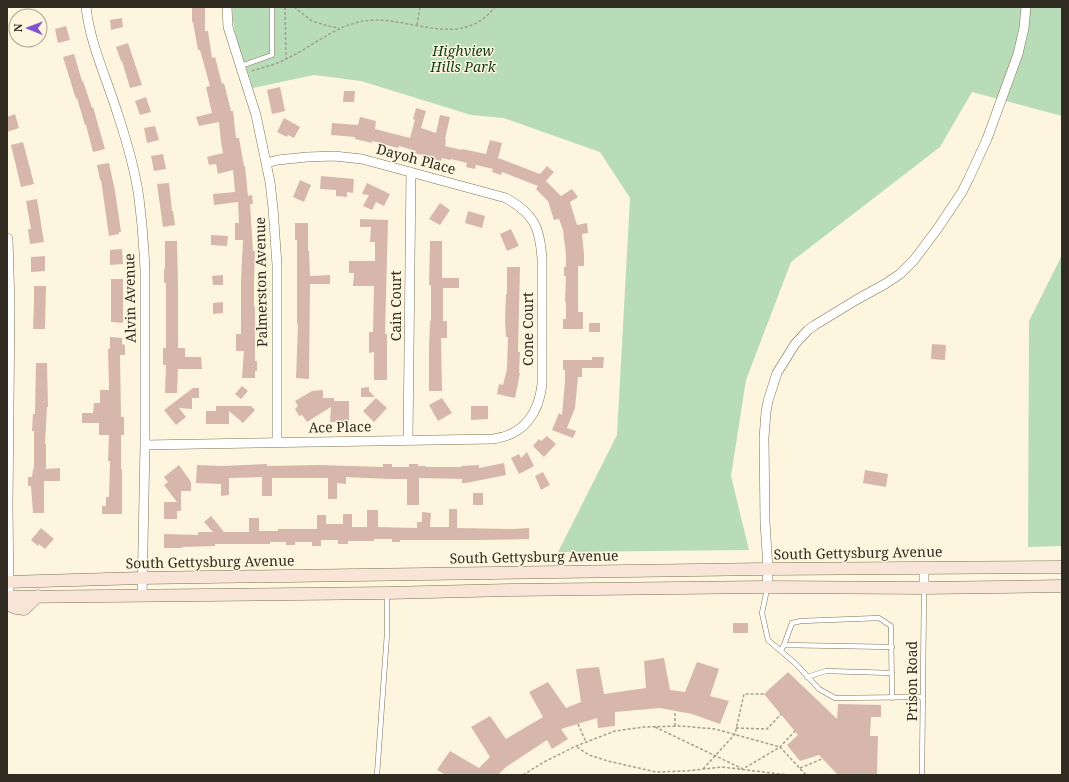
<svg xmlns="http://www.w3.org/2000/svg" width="1069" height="782" font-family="'Noto Serif',serif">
<rect width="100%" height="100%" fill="#fdf5dd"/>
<path fill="#b9dcb8" d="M232,7H1062V116L972,92L940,147L791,262L746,380L731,476L749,550L558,552L617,435L630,198L600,152L504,118L471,115L361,81L314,75L253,88C245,62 232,35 232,7Z
M1062,255V546L1028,547L1029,321Z"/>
<path fill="#d7b7ab" d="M192,7H205V31H208L212,58L215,57L222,84L224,83L231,111H233L236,138H239L244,166H245L248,196L252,195L253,204H250L253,251H255L254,280V307H255V361H257V371H255V378H242L244,351H236V334H241V280L243,240H235V223H239L238,202L214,205L213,194L235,192L233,170L218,174L216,164L209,165L207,157L223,153L221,142L219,122L199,126L196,117L212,113L206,87L210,86L200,50H198L193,22H192Z
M122,18L123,27L111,30L110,20Z
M66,26L70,40L58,43L55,29Z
M128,43L142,85L130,88L122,61H121L116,47Z
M74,54L82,81H83L92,108L93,107L105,149L93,152L86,125H85L77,98L76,99L63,57Z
M280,87L285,111L272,114L267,90Z
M344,91H355L354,102H343Z
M146,97L151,112L140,115L135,101Z
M416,108L426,111L421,128L436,133L440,115L450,117L445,139L446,140L445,146L462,150V149L486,154L490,140L502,143L498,158L540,174L547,166L554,172L546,181L561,196L572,189L578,197L570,202L577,225L587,223L588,233L582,234L584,254V266H578V312H583V329H563V319H566V302H565L566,276H564V267H566V255L563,230L559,219L554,220L548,201L536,189L538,186L502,172L501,175L492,172L493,169L476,165L475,169L466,167L467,163L451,159L450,160L442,158L441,161L415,153L416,151L399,146L398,148L372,141V143L355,139V137L331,135L332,123L358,125L360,117L376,121L375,129L410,138L415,120L413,119Z
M15,114L19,128L7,132V117Z
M284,118L300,127L294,138L288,135L287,137L277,132Z
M155,126L159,140L147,143L144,128Z
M23,142L34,184L21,187L11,145Z
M163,154L166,169L154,171L151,156Z
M109,163L115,191L121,232H119V234L109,236L101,180H100L97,165Z
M321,176L354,179L353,193L347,192V197L336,196V190L320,189Z
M300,180L311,185L304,202L293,197Z
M169,183L172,211H173L175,225L163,227L157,184Z
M367,183L390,194L384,206L376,202L372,210L363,206L369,195L362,194Z
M37,199L44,242L30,244L28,229H31L26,201Z
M440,203L450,210L440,225L429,219Z
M468,211L485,216L482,228L465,223Z
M360,219L388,220L385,334H387V380H374V352L369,353V332H373L374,286H353L354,273H349V261H375V242H370L371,227H360Z
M295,223H308V251H309L310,276L330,275V284H310L309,379L296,378L298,324H297V240H295Z
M511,229L519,246L507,251L500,234Z
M211,235L228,236L227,246L211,245Z
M165,241H177L178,283V348H185V357H201L202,369H178L177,393H165L166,365H163V348H166V283H164V269L165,268Z
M430,241H442V278H459V288H443V321H447V338H441L442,391H429V347L430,321H431V285H429Z
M122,249L123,264L110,265V250Z
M45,256V271L31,272V257Z
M507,267H520L518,352H520L519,373H520L515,398L497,394L499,384L503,385L507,369L508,337H506L505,321L506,294H507Z
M223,275V285H213L212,276Z
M111,279H123V323L111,322Z
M34,286H46L45,329H33L34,301Z
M223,302V313L213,314V303Z
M589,323H600V332H589Z
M110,337L122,338V344L125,345V355H120L121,417H124V435H121V469H122V514H102V506H106V497H109L110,461H108L109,435H99V423H82V413H93L94,403H100V390H109L108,348L110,349Z
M932,344L946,345L945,360L931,359Z
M592,357H604L603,368H582V377H578L575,408L567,428L576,431L573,438L552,430L559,413L562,415L565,382V370H563V360H592Z
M36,363H47L48,407H47L45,444H46V469L60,468V481H44V513H33L31,486H28V477H32L33,469H34V431H32L33,414H35Z
M242,386L248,391L241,399L235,394Z
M369,387V391L375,397H361V388Z
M193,388H199V398H192V409L179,408L186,417L176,425L164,410Z
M323,390V398H334V401H349V422H330L331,407L307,422L302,415L299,416L295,409L298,406L295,401L312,391Z
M376,398L387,408L374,422L363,411Z
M442,398L452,413L438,421L429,405Z
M216,406H251L255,410L243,423L229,411V424H206V411H216Z
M471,406H488V419L471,420Z
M547,436L556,444L544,457L533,446L539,439L541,441Z
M527,452L534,466L519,474L511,458L519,454L521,458Z
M504,463L506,475L466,483H462V479L419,478V505H407V479H389L346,477V484L337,483V499H328V478H272V496H262V477L229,478V495L221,496V484L196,483L197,465L222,466L267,464V466L320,465L383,467V464H392V467H409V464H418V466H426V467H462L461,466L479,465V468Z
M179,465L191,482V491H181V511H177V519H164V502H177L164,485L168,482L164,477Z
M865,470L888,474L886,487L863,483Z
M543,472L550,485L541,490L535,476Z
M473,493H483V505H473Z
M449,509H457V528L515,529L529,528V539L479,540H400V542H392V539H374V541H348V544H338V540H321V546H312V542H295V545H286V542H270V544H215V546L182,547V548H164V534L198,535V532H213L204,522L211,516L224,532H249V518H259V531H278V529H317V515H326V524H343V514H352V527H367V510H378V527L417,528V522H422V512L431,513L430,527H449Z
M41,528L54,539L45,549L39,544L38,546L31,540Z
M733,623H748V633H733Z
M664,658L670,690L685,692L697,662L719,669L710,696L729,701L720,724L692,714L660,708L615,712V726L598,728L597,718L561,729L568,739L552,749L547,740L506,767L498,775H446L437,770L450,751L479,768L490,757L471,727L490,716L506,739L543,717L529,692L548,682L566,708L581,702L576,669L599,667L604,694L646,688L644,661Z
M788,672L837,719L838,704L881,705V717H871L870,736H878L877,774H837L819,755L800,761L787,745L798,735L764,694Z"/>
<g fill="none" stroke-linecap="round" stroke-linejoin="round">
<defs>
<path id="service" d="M241,66L272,55V7
M767,589L762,613L768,640L796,664L819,689L835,698L923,697
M784,645L892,647
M781,650L784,645L792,623L801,621L879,618L891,626L892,698
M807,677L826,671L892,673
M377,775L387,634V593
M922,775L924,589"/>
<path id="minor" d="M86,7C90,44 107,79 118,115C127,142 135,170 139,198C142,222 144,246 145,271V445L142,596
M227,7L228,27L256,115L270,182L273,208L277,265V442
M408,440L411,172
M145,445L493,439C524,435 539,413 542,384V259C540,227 534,214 506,198L362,159L334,156L307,157L278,160L266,163
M767,587L768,569L765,522L764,438L766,412L768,401L777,373L795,344L808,330L815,325L856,300L885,284L900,274L914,260L938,228L962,192L969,178L987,139L1018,54L1024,28L1026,7
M924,588V567"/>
<path id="tertiary" d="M7,239L9,305L7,505L8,597"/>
<path id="secondary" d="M7,582L142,578L768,569L1062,567
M7,597L387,593L510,590L767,587L924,588L1062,586
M8,597L11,606L16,608L24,609L38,596"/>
</defs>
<use href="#service" stroke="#7d7359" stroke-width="5.5"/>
<use href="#minor" stroke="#7d7359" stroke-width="10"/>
<use href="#tertiary" stroke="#7d7359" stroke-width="12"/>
<use href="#secondary" stroke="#7d7359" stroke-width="13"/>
<path stroke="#a49e8c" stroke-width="1.5" stroke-dasharray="3 2" stroke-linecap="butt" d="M285,7L286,60
M294,7L312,21L328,26L339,28
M417,25L420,7
M252,71C263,67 276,65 286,59C316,45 339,21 375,20C417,20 462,48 495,7
M578,724L586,742
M675,726V711
M655,727L743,769L780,747L795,731
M736,728L767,729L781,714
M577,747L589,755L608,761L656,772L686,771L722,767L788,775
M800,768L822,759
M703,769L735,734L744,694H764
M523,775L544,762L576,746L615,731L644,727L681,726L715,729L780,747L806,775"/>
<use href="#service" stroke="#fff" stroke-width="4.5"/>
<use href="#minor" stroke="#fff" stroke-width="9"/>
<use href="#tertiary" stroke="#fff" stroke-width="11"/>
<use href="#secondary" stroke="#f8e5d7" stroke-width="12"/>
</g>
<g text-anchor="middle" stroke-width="3" stroke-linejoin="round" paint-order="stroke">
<g font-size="14" font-style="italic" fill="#0b3a11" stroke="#fdf5dd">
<text x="463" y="56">Highview<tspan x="463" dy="16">Hills Park</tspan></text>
</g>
<g font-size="14" fill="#302c21" stroke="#fdf5dd">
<text transform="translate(416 159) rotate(15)" y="5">Dayoh Place</text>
<text transform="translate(261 282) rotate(-91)" y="5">Palmerston Avenue</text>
<text transform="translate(130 298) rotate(-91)" y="5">Alvin Avenue</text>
<text transform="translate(396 306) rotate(-90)" y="5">Cain Court</text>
<text transform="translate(528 329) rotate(-90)" y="5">Cone Court</text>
<text transform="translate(340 427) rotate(-1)" y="5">Ace Place</text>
<text transform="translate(858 553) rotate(-1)" y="5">South Gettysburg Avenue</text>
<text transform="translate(534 557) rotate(-1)" y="5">South Gettysburg Avenue</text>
<text transform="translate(210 562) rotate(-1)" y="5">South Gettysburg Avenue</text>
<text transform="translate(912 681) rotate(-90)" y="5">Prison Road</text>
</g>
</g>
<rect width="1069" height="782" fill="none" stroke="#302c21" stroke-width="16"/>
<g transform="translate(28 28) rotate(271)"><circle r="19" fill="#fdf5dd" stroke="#aba592"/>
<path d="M0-3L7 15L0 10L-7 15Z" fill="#8053cc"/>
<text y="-6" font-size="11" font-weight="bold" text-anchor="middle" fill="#302c21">N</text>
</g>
</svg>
